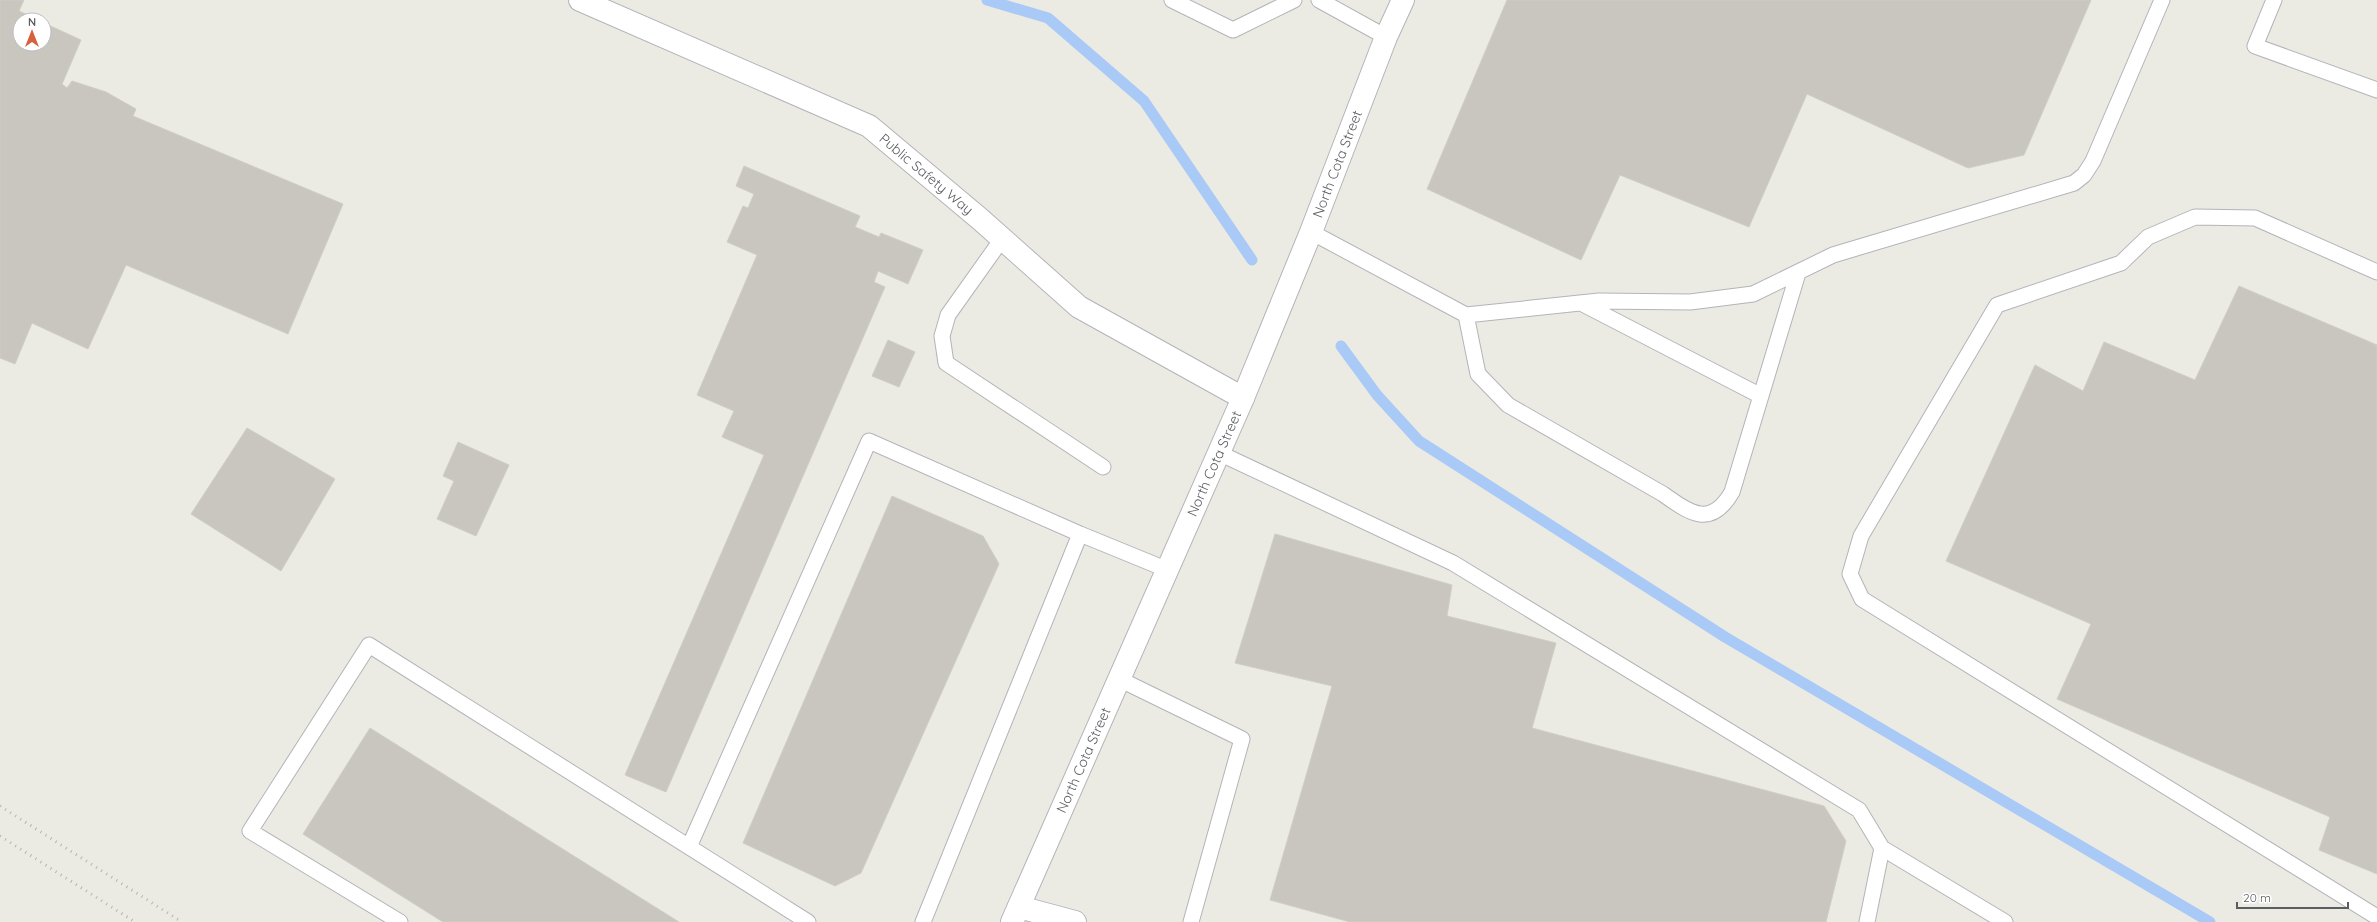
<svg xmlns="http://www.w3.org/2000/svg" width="2377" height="922" font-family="Quicksand,sans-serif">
<rect width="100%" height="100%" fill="#ecebe3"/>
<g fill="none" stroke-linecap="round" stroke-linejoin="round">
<path stroke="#a9c9f6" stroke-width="11" d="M987,0L1048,18L1144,101L1252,260
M1341,346L1377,395L1419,441L1725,637L2210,922"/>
</g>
<path fill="#c8c6bf" stroke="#d0cec2" d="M0,0H24L19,11L38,20H20V44H44V23L81,40L62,84L67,88L72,81L106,92L136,109L133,116L343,204L288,334L126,265L88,349L32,323L15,364L0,358Z
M1507,0H2091L2024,155L1968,168L1807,94L1749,227L1620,175L1581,260L1427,189Z
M744,166L860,216L855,227L879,237L881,233L923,250L908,284L878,271L874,282L885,287L666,792L625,775L764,455L722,437L734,411L697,395L757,255L727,242L743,206L748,208L754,194L736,186Z
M2239,286L2377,345V874L2319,850L2330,817L2057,699L2091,624L1946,561L2035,365L2083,391L2104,342L2195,380Z
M888,340L915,352L899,387L872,376Z
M247,428L335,479L281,571L191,514Z
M458,442L509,465L476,536L437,519L454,481L443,476Z
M892,496L983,536L999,564L861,873L835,886L743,843Z
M1275,534L1452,585L1447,616L1556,643L1532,728L1824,806L1846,841L1826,922H1350L1270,900L1332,686L1235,663Z
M370,728L679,922H443L303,834Z"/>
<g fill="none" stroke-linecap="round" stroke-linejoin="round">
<defs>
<path id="service" d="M1172,0L1233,30L1294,0
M1319,0L1386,37
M2274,0L2255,46L2377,90
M1311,232L1466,315L1599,301L1690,302L1753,294L1833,255L2074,183L2084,175L2093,161L2162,0
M1002,239L948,315L942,336L946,363L1103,467
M2377,272L2255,218L2195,217L2148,237L2121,263L1997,305L1861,536L1850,574L1862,599L2377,917
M1581,303L1761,396
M1466,315L1478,374L1508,405L1663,494C1691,514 1711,528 1732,492L1798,273
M1219,453L1453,563L1859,810L1882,848
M1119,679L1242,739L1191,922
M689,847L869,441L1080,534
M400,922L250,831L369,645L808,922
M923,922L1080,534L1168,570
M1867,922L1882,848L2005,922"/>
<g id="minor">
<path id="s1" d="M580,0L869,126L980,219L1079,307L1243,398"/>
<path d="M1019,907L1075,922"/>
</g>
<g id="tertiary">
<path id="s2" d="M1012,922L1243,398L1311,232L1386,37L1403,0"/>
</g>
</defs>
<use href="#service" stroke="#b3b4b9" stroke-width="17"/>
<use href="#minor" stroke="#b3b4b9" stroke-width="24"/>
<use href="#tertiary" stroke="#b3b4b9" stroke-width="24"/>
<use href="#service" stroke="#fff" stroke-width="15"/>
<use href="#minor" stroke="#fff" stroke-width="22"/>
<use href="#tertiary" stroke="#fff" stroke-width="22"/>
<path stroke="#b3b4b4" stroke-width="3" stroke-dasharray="1 5" stroke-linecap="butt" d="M0,806L182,922
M0,836L135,922"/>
</g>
<g text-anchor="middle" stroke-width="3.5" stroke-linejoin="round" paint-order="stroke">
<g font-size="14" fill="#5b5d62" stroke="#fff">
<text dy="5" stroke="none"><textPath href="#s2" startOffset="825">North Cota Street</textPath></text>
<text dy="5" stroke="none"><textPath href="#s1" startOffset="390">Public Safety Way</textPath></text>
<text dy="5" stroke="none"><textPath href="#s2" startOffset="501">North Cota Street</textPath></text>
<text dy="5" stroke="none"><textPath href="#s2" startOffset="177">North Cota Street</textPath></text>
</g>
</g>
<g transform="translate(32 32)"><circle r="19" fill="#ffffff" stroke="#bdbec0"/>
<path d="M0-3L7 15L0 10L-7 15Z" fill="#d8613d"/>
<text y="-6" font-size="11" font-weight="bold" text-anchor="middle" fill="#5b5d62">N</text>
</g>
<path d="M2237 902v6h111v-6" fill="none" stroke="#5b5d62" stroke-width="2"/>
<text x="2243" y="902" font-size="12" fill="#5b5d62" stroke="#ffffff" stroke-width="3" paint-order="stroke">20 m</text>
</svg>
